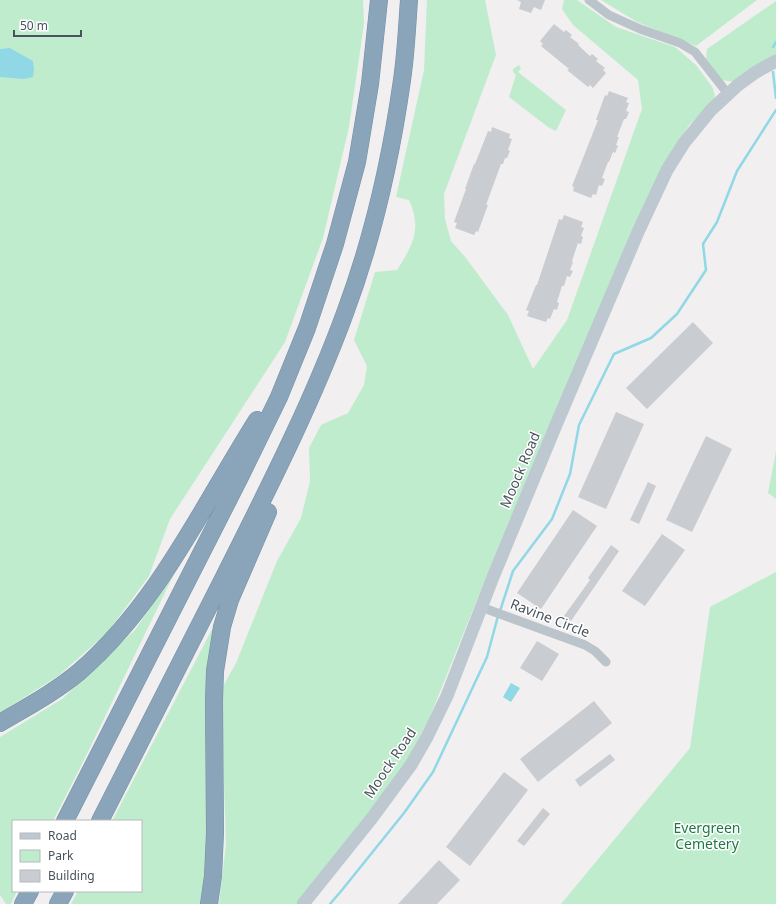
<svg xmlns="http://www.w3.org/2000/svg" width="776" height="904" font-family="'Noto Sans',sans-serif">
<rect width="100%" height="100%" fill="#f1efef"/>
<path fill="#c0ecce" d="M0,0H363L364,24L349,127L323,238L285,342L170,519L149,576L107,633L58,676L0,713Z
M427,0H485L496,55L444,194L445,219L451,241L466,258L508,315L533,369L567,320L642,109L638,80L573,25L562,9L564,0H577L616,27L675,47L696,65L713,88L715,97L712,103L689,125L667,160L489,570L429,719L398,777L296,904H219L226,844L221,690L236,663L277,561L301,518L310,481L309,448L321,425L348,413L364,385L367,366L354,340L375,272L397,270C413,245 422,229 409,200L396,197L424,70Z
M601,0H757L696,46L637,22Z
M776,1V56L734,82L722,80L706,60L707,49Z
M519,65L521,69L518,72L566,110L556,131L548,127L509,97L516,75L513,72V69Z
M776,451V499L768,493Z
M175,572L85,758L53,821H13V891H17L11,904H6L0,895V737L62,699L135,630Z
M776,572V904H561L690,748L710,607Z
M220,614L208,872L203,904H71L78,891H141V821H112Z"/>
<path fill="#90d8e6" d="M10,48L33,61L34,69L33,77L24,79L0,77V49Z
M511,683L520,688L511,702L503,697Z"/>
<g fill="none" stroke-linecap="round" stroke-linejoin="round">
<path stroke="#90d8e6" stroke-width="2.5" d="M773,47L776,42
M773,72L776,98
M500,611L513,571L552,519L570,474L579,425L614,354L651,338L677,314L706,270L703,244L717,222L737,171L776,110
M330,904L342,890L404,813L433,772L487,657L498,616"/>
</g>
<path fill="#c9ccd1" d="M517,0H545L541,10L534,7L531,13L519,9L521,2Z
M554,24L564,32L566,30L572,35L570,37L579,44L578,45L590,56L592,54L598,59L596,61L605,68L603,70L606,73L593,88L590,85L588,87L567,70L569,69L541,46L543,44L540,41Z
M609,91L628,98L626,102L629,103L626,111L629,112L626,119H624L617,137H619L616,145L618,146L615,153L613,152L609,162H608L602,178L605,179L602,186L599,185L596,195L593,194L591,198L573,191L574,187L572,186L598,120H596L605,95L607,96Z
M492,127L510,134L509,138L512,139L508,150L510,151L507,158H505L503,164H501L486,205H488L478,232L476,231L474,235L455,228L457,223L454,222L466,189H465L474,164H475L488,131L491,132Z
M564,215L583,222L581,227L584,228L581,236L583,237L581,244L578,243L572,261L573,262L570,270L573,271L570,277L567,276L564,286H562L557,302L559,303L557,310L554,309L550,319L548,318L546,322L527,316L529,311L526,310L536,285H537L559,219L562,220Z
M693,322L713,343L647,409L626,388Z
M616,412L644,424L606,509L578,497Z
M706,436L732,449L692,532L666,520Z
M648,482L656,486L639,524L630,520Z
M573,510L597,526L541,609L517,593Z
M662,534L685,550L645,606L622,591Z
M611,545L619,551L571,621L564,616L590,580L588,578Z
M537,641L559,654L542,681L520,668Z
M594,701L612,723L538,782L520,759Z
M610,754L615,760L580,787L575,780Z
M504,772L528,790L470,866L446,847Z
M543,808L550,814L524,846L517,841Z
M439,860L460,880L437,904H398Z"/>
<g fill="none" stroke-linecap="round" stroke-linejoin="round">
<defs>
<path id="motorway" d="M0,723C27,707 55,692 79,672C158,604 202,507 257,420
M65,821L240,477L279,397L307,328L335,244L357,162L370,84L379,0
M100,821C142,739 183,657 225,575C268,489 312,403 345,313C373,238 391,158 402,80C406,53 407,27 409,0
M23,904L30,891
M58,904L65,891
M209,904L213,876L215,833L214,700L215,671L222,627L230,600L268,512"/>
</defs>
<use href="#motorway" stroke="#758fa6" stroke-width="18"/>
<path stroke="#bbc4cb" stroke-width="9" d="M589,0L609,15L640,29L680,43L695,52L728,94
M481,607L585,645L595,651L606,662"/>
<path stroke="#bdc8d1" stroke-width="13" d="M303,904L372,818L411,765L427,737L447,696L493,577L556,425L638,232L667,170L684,143L711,110L738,85L756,72L776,61"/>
<use href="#motorway" stroke="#8aa4ba" stroke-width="17"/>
</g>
<g text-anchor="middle" stroke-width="3" stroke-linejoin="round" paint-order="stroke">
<g font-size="14" fill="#48535b" stroke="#fff">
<text transform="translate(520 470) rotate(-67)" y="5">Moock Road</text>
<text transform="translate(550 618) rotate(21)" y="5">Ravine Circle</text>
<text transform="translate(390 763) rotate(-56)" y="5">Moock Road</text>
</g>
<g font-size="14" fill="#1d7746" stroke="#fff">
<text x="707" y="833">Evergreen<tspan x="707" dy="16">Cemetery</tspan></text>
</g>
</g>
<rect x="12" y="820" width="130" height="72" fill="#ffffff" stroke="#b6babd"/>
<rect x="20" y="833" width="20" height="6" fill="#bdc8d1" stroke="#b6babd"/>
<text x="48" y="840" font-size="12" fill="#48535b">Road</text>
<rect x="20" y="850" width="20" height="12" fill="#c0ecce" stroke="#b6babd"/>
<text x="48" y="860" font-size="12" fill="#48535b">Park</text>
<rect x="20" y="870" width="20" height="12" fill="#c9ccd1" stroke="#b6babd"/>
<text x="48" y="880" font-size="12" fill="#48535b">Building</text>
<path d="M14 30v6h67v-6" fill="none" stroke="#48535b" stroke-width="2"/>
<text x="20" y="30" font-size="12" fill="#48535b" stroke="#ffffff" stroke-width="3" paint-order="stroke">50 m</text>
</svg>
